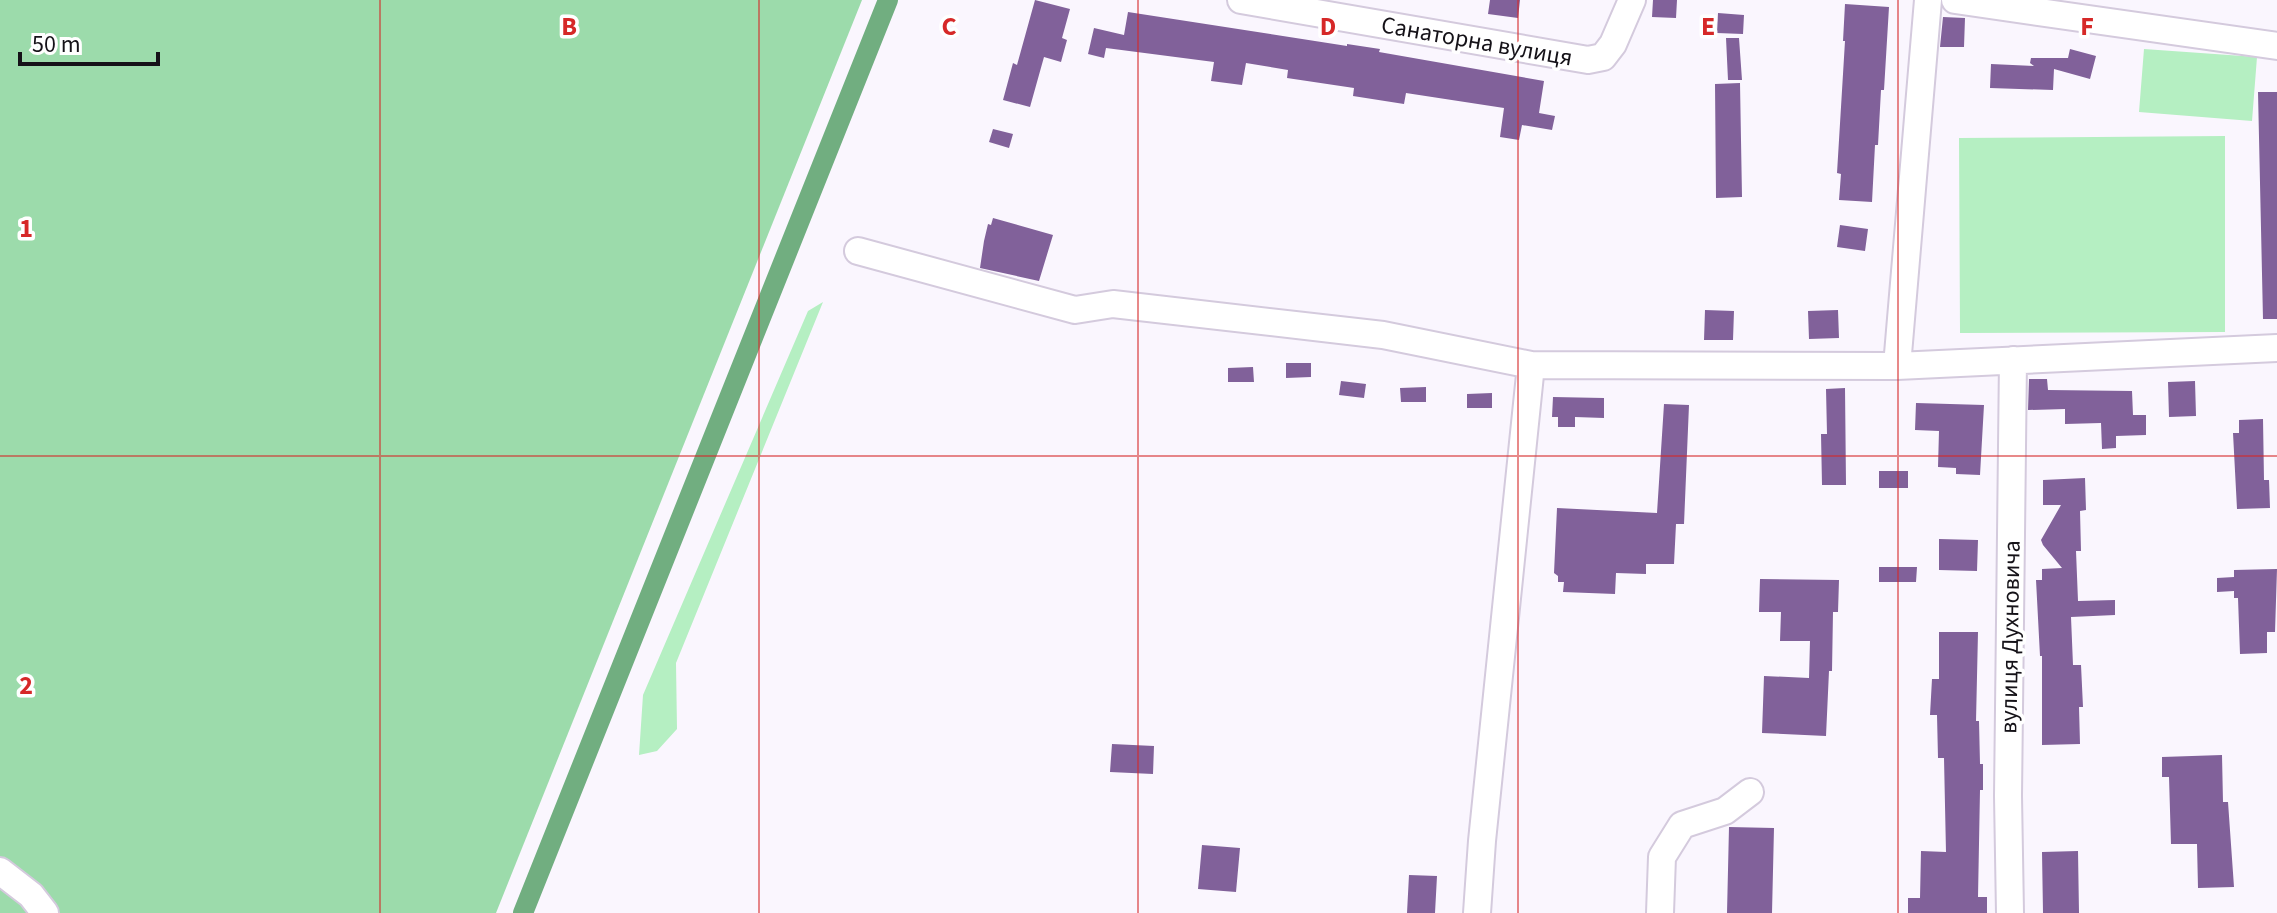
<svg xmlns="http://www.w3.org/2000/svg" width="2277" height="913" font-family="'Source Sans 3',sans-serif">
<rect width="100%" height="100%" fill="#faf6fe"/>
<path fill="#b5efc2" d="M2144,49L2257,57L2252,121L2139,112Z
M2225,136V332L1960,333L1959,138Z
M823,302L676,663L677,729L657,751L639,755L643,695L808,311Z"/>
<path fill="#9cdbab" d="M0,0H862L496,913H0Z"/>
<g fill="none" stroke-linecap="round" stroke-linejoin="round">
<path stroke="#71ae80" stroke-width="20" d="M523,913L888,0"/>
</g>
<path fill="#81619a" d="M1035,0L1070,9L1062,38L1067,40L1061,62L1044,57L1030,107L1003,100L1013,63L1017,65Z
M1490,0H1520L1518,18L1488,14Z
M1653,0H1677L1676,18L1652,17Z
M1845,4L1889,7L1884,90H1881L1878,145H1875L1872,202L1839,200L1841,174L1837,173L1845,41H1843Z
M1128,12L1347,46V44L1380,49L1379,52L1544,81L1539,113L1555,116L1552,130L1522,125L1519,140L1500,137L1504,108L1406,93L1404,104L1353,96L1354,88L1287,78L1288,70L1246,63L1242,85L1211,81L1214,62L1106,48L1104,58L1088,54L1094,28L1124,35Z
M1718,13L1744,15L1743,34L1717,33Z
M1943,17L1965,18L1964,47H1940Z
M1726,38H1739L1742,80H1728Z
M2070,49L2096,56L2090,79L2054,69L2053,90L1990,88L1991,64L2034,66L2030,63L2031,58H2068Z
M1740,83L1742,197L1716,198L1715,84Z
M2258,92H2277V319H2263Z
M993,129L1013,134L1009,148L989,142Z
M993,218L1053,235L1039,281L980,268L984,241L988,224L991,225Z
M1840,225L1868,229L1865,251L1837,247Z
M1705,310L1734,311L1733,340H1704Z
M1838,310L1839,338L1809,339L1808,311Z
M1286,363H1311V377L1286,378Z
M1253,367L1254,382H1228V368Z
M2029,379H2047L2048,390L2132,391L2133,415H2146V435L2116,436V448L2102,449L2101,423L2065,424V409L2028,410Z
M1341,381L1366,384L1364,398L1339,395Z
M2195,381L2196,416L2169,417L2168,382Z
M1426,387V402H1401L1400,388Z
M1845,388L1846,485H1822L1821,434H1827L1826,389Z
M1492,393V408H1467V394Z
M1553,397L1604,398V418L1575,417V427H1558V417H1552Z
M1916,403L1984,405L1980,475L1956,474V468L1938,467L1939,431L1915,430Z
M1664,404L1689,405L1684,524H1676L1674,564H1646V574L1616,573L1615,594L1563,592L1564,582H1558V576L1554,573L1557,508L1657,513Z
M2263,419L2264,480H2269L2270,508L2237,509L2233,433H2239V420Z
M1879,471H1908V488H1879Z
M2085,478L2086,510L2080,511L2081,551H2076L2078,601L2115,600V615L2071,617L2073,665H2081L2083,707H2079L2080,744L2042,745V656H2040L2036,580H2042V569L2062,568L2043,545L2041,540L2061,505H2043V480Z
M1939,539L1978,540L1977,571L1939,570Z
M1879,567H1917L1916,582H1879Z
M2277,569L2275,632H2267V653L2240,654L2238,598H2234V591L2217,592V578L2234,577V570Z
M1760,579L1839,580L1838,612H1833L1832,671H1829L1826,736L1762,733L1764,676L1809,678L1810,641H1780L1781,612H1759Z
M1939,632H1978L1976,721H1979L1980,764H1983V790H1980L1978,897H1987V913H1908V898H1920L1921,851L1946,852L1944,758H1938L1937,715H1930L1932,679H1939Z
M1112,744L1154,746L1153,774L1110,772Z
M2222,755L2223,802H2228L2234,887L2198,888L2197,844H2171L2169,777H2162V757Z
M1729,827L1774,828L1772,913H1727Z
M1202,845L1240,848L1236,892L1198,889Z
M2078,851L2079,913H2043L2042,852Z
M1409,875L1437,876L1435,913H1407Z"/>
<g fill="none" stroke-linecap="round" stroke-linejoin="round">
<defs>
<path id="minor" d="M1241,0L1588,60L1603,57L1613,44L1632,0
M1955,0L2277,46
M858,251L1075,310L1113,304L1383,335L1531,365
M1897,366L1928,0
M0,871L31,895L45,913
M1477,913L1482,841L1531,365L1897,366L2277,348
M1660,913L1662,857L1682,825L1725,811L1750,792
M2010,913L2008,796L2013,360"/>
</defs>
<use href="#minor" stroke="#d4cadd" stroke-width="30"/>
<use href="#minor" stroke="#fff" stroke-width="26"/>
</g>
<path fill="none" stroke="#d62828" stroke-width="2" stroke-opacity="0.55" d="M380,0V913M759,0V913M1138,0V913M1518,0V913M1898,0V913M0,456H2277"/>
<g text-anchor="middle" stroke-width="7" stroke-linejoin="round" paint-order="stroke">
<g font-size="24" fill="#151218" stroke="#fff">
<text transform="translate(1477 41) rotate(10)" y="8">Санаторна вулиця</text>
<text transform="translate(2010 637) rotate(-89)" y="8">вулиця Духновича</text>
</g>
</g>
<g font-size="26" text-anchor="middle" font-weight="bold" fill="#d62828" stroke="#fff" stroke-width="7" stroke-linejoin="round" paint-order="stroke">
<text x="569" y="35">B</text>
<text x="949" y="35">C</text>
<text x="1328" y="35">D</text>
<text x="1708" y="35">E</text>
<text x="2087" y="35">F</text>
<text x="26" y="237">1</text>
<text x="26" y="694">2</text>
</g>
<path d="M20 52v12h138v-12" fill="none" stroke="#151218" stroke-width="4"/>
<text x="32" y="52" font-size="24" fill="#151218" stroke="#ffffff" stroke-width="6" paint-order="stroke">50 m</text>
</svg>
